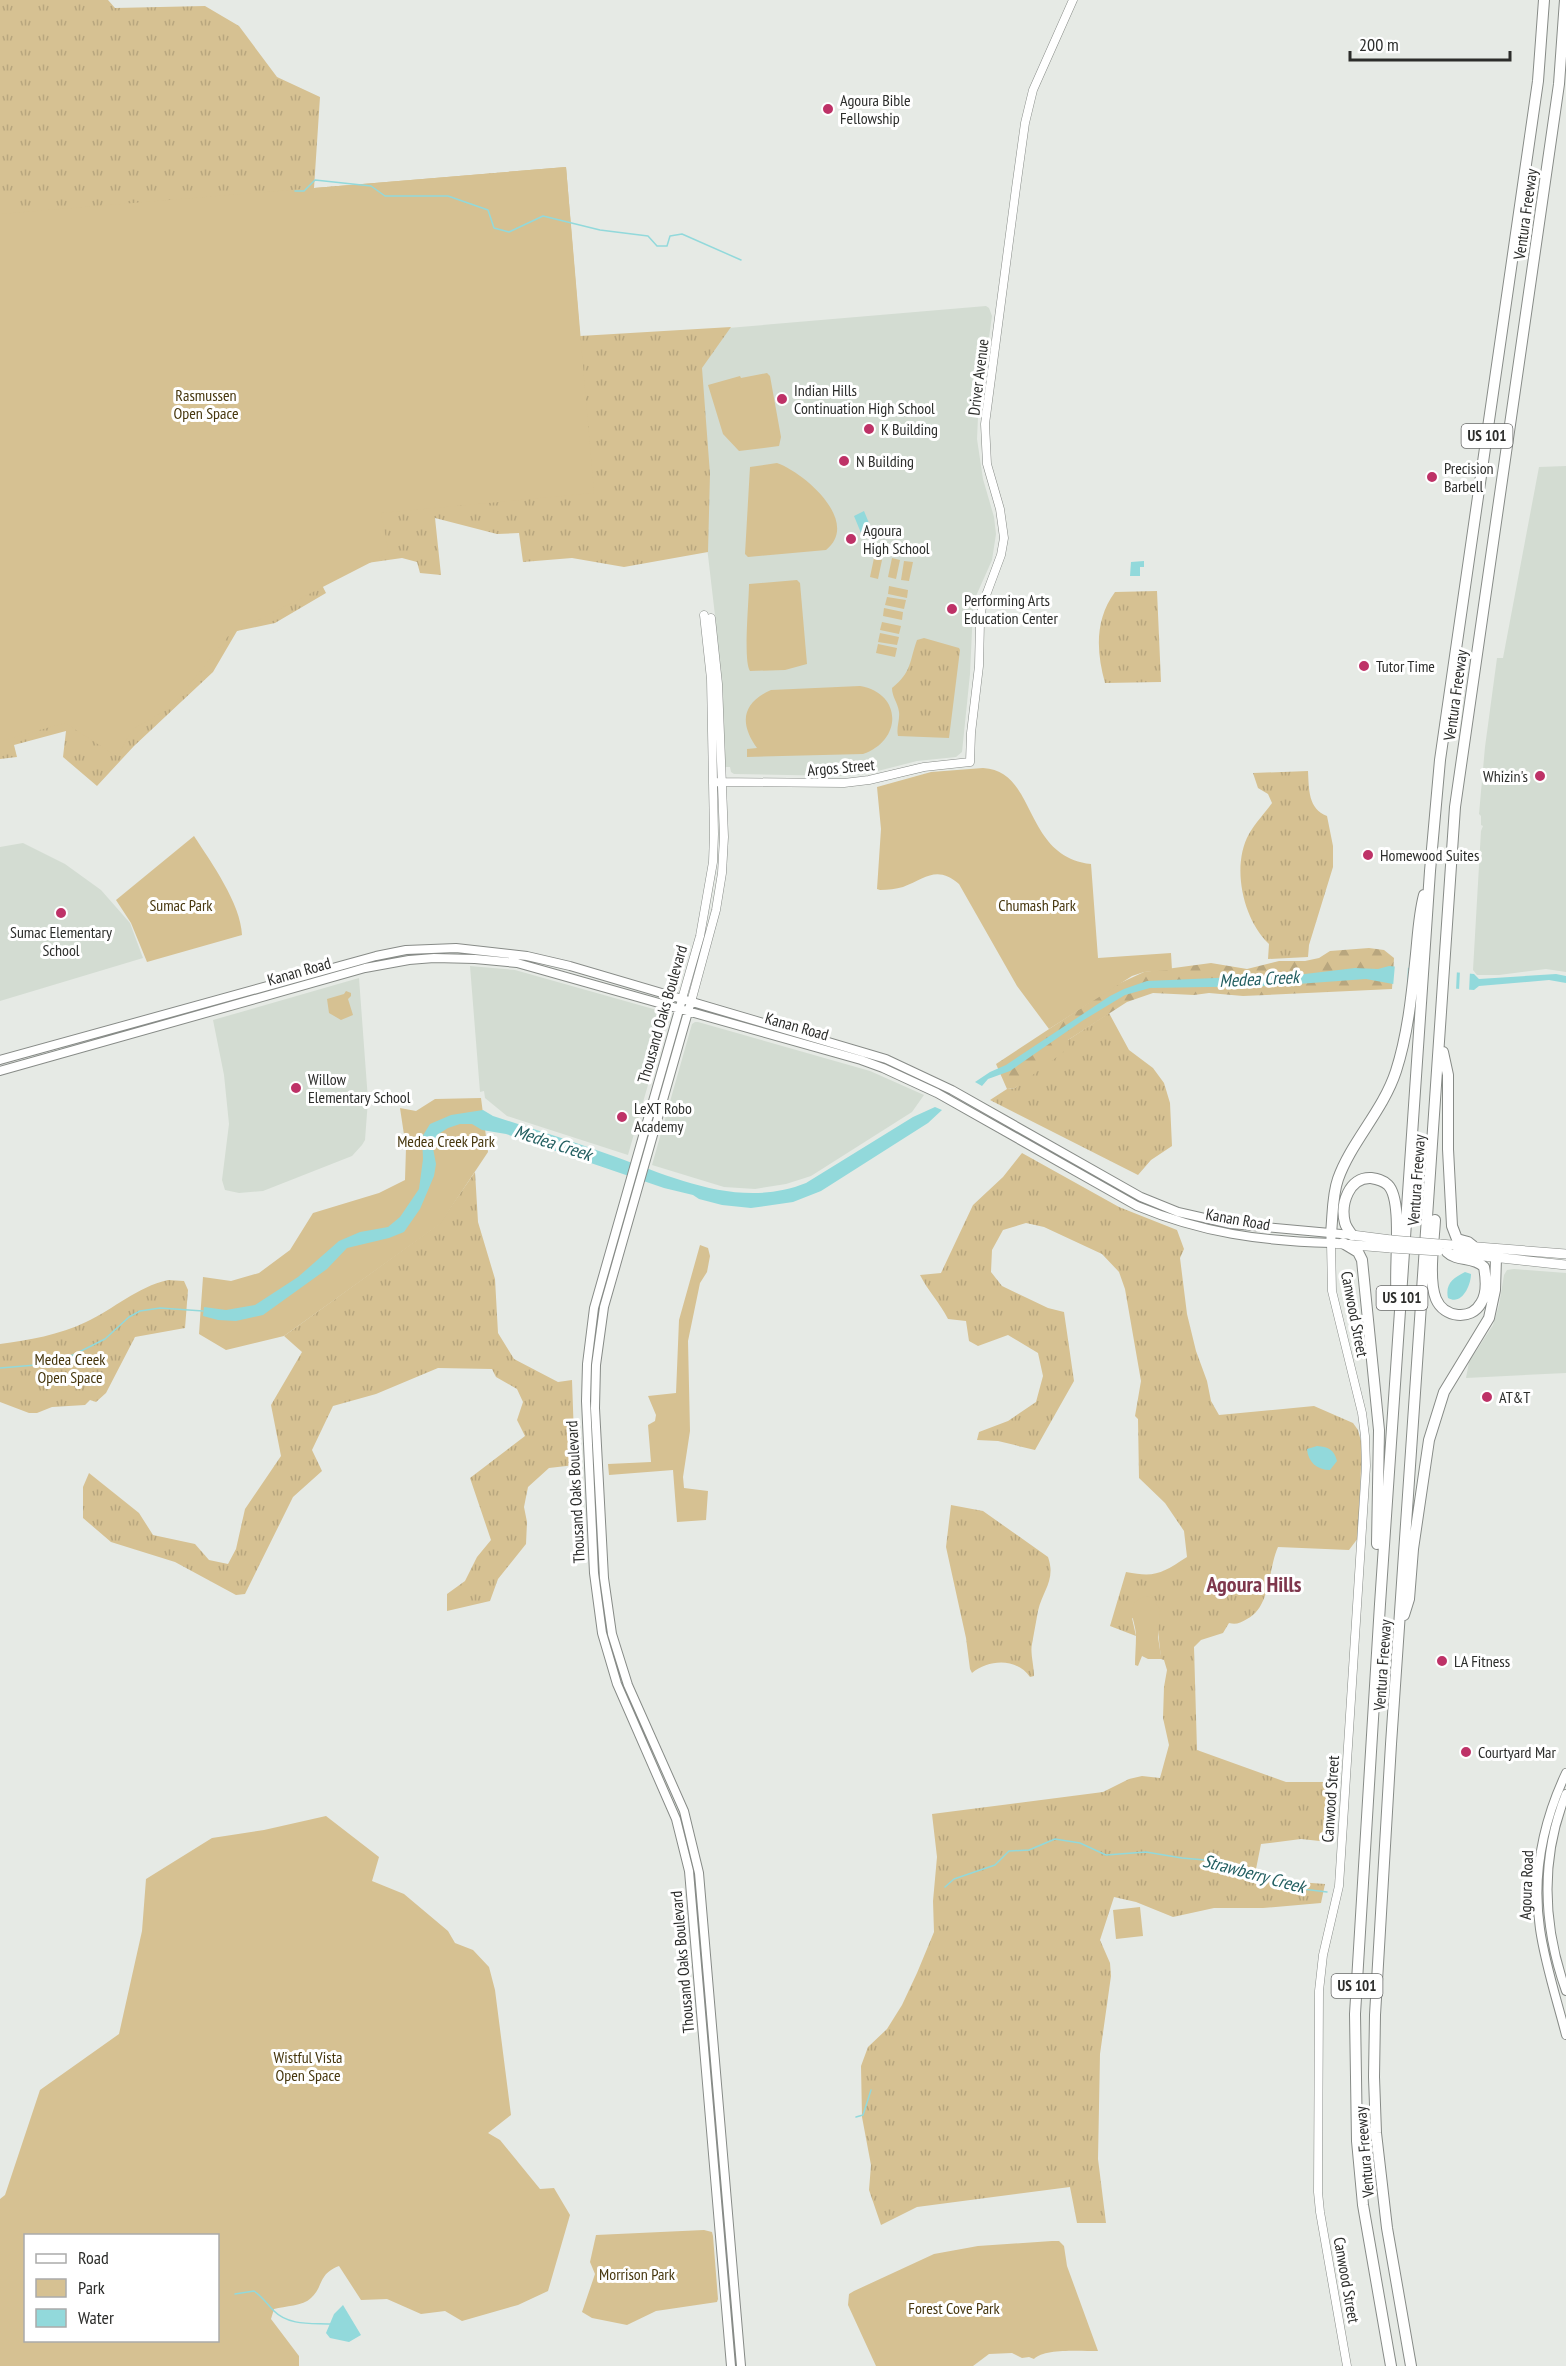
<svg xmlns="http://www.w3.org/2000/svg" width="1566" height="2366" font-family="'PT Sans Narrow',sans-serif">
<defs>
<pattern id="grass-tufts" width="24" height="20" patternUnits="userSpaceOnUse" patternTransform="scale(1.5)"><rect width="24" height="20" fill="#d6c192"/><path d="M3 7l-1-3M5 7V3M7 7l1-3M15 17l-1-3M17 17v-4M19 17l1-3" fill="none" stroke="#b8a67e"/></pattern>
<pattern id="forest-firs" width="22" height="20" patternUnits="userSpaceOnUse" patternTransform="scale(1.5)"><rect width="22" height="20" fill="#d6c192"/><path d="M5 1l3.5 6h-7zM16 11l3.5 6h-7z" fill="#b8a67e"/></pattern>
</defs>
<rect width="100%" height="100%" fill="#e6eae5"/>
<path fill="#d3dcd2" d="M986,306L989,308L992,316L978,417L977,439L983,479L994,517L996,534L992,560L976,596L973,609L970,674L962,752L956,757L917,761L866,774L841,776L734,774L731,772L730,767H722L716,624L702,504L700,366L728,328Z
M1566,466V972L1546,969L1499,975H1477L1473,970L1481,831L1483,826L1481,825V816L1479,814L1485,747L1497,658H1503L1539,467Z
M23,843L65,864L101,890L130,923L143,958L0,1001V847Z
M470,966L515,970L664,1012L667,1018L628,1155L507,1116L485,1098L484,1091L480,1092Z
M359,978L368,1100L365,1140L362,1145L352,1156L263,1191L239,1193L225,1190L222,1180L229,1124L224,1075L213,1020Z
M695,1022H698L870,1071L924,1095L912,1112L811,1176L786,1184L755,1189L724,1187L652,1165L692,1024Z
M1514,1269L1566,1273V1373L1466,1378L1469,1362L1493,1325L1499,1305L1504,1275L1507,1270Z"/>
<path fill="url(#grass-tufts)" d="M0,0H108L115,8L205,6L239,26L277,77L320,97L314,188L566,167L580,336L731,327L702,368L710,474L708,552L624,567L572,558L523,562L519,533L497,534L435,518L441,575L420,573L417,562L402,558L332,568L319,579L326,593L275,623L237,631L213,672L134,746L97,786L63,757L66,731L14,745L17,757L0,759Z
M1157,591L1161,682L1105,683C1096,651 1095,619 1115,592Z
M924,638L959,648L960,650L949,738L898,736C896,728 900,720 899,712C898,703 892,697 892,688C912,672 909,662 917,640Z
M1308,771C1309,789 1308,809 1327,816L1333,846V867L1309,945L1308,957L1268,959L1269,944C1243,920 1231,866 1249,834C1255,823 1265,813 1272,803L1268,794L1258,788L1253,773Z
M1109,1013L1129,1050L1153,1068L1164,1083L1170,1103L1172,1146L1151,1160L1138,1175L990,1100L1007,1089L1015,1088L1068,1040Z
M1022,1153L1119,1207L1177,1230L1184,1249L1180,1258L1187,1314L1196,1351L1207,1381L1211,1401L1219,1415L1314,1406L1353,1423L1358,1430L1362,1445L1358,1538L1349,1550L1278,1547C1268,1569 1271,1607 1247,1619C1240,1623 1236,1625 1229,1623L1223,1633L1201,1640L1194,1647L1197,1750L1286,1782H1336L1329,1842L1301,1839L1261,1844L1256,1869L1285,1881L1325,1884L1321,1903L1263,1908H1214L1173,1917L1136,1902L1114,1897L1100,1940L1110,1963L1111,1976L1100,2054L1098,2159L1106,2223H1077L1070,2187L917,2207L881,2225L869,2190L871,2165L862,2117L861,2066L868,2047L887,2029L902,2005L917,1973L934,1932L933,1901L937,1857L932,1814L1103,1792L1129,1779L1142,1776L1160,1778L1169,1745L1163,1718L1164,1687L1167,1670L1164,1660L1161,1659L1158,1630L1132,1618L1136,1636L1110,1626L1126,1572C1156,1578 1162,1573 1187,1557L1184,1531L1165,1503L1139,1478L1138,1419L1135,1416L1141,1381L1125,1289L1119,1272L1102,1254L1044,1227L1026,1223L1003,1230L992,1250L991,1272L1002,1286L1048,1308L1064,1312L1074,1381L1035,1450L998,1441L977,1440L979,1432L1008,1421L1036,1402L1043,1376L1038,1353L1008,1335L978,1346L969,1341L966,1321L948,1319C940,1303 928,1291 920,1275L941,1273L973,1205L1003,1177Z
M475,1172L478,1222L495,1279L498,1333L514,1359L558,1382L572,1380L575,1465L549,1468L528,1487L524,1507L527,1522L526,1544L498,1579L490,1601L447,1611V1594L465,1581L477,1557L491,1540L470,1478L525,1436L517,1420L523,1402L517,1389L496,1377L492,1369L438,1368L376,1394L333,1406L312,1450L322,1471L293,1497L245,1594L236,1595L175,1562L111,1542L83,1518V1487L89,1473L139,1513L153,1535L195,1544L209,1560L228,1564L236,1549L245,1509L281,1456L271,1405L302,1352L284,1336L439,1224Z
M168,1280L184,1281L188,1290L185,1328L135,1337L106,1393L96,1402L90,1400L85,1405L52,1407L37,1413H29L0,1402V1344C28,1340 60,1335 86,1322C114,1309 137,1287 168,1280Z
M951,1505L983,1511L1048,1557C1056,1580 1043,1590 1038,1611C1036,1622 1034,1633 1032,1644C1030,1652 1034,1666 1034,1676L1030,1677C1017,1658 989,1659 972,1673L970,1669L966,1638L946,1547Z"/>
<path fill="url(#forest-firs)" d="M1369,948L1384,950L1394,958L1392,989L1243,996L1209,993L1194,995L1153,993L1127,1002L1068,1040L1069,1048L1015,1088L1007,1089L996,1064L1116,985L1144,972L1211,963L1247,969L1279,961H1305L1319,958L1330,951Z"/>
<path fill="#d6c192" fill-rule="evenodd" d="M566,167L594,493L381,513L389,553L229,635L172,707L131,730L118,757L65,723L0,741V214Z
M767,373L770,376L781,437L779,446L739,451L723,434L708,385L740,376L741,378Z
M777,463C805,473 861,522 826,550L748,557L745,554L750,467Z
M874,558L882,560L878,579L870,577Z
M892,558L900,560L896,579L888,577Z
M904,561L913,562L909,581L901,580Z
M797,580L800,583L807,664L785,670L750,671C743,661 749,601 749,584Z
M889,586L908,590L907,598L888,594Z
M887,597L906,600L904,609L885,605Z
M884,608L903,612L902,620L883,616Z
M882,622L901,626L899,634L880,630Z
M880,633L899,637L897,645L878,642Z
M878,644L897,648L895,657L876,653Z
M860,686C902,693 903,740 863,754L747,757V749L757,748C739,723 742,703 771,690Z
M983,768C1038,771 1022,856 1091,864L1098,958L1171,953L1172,970L1144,972L1132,976L1049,1029L1017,986L959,884C937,865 926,878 903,887C896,889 888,890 880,890L877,889L881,829L877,787L931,772Z
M194,836C211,862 241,904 242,935L147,962L131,923L116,900Z
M346,991L351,993V996L348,999L353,1015L341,1020L329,1013L327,999L344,994Z
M481,1098L488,1152L440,1224L284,1336L226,1350L199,1334L203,1277L231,1281L259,1273L290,1250L313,1213L379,1193L405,1180L406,1148L400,1108L416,1111L435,1099Z
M700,1245L708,1248L710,1256L707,1272L700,1283L688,1341L690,1431L683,1477L684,1488L708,1491L706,1520L677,1522L673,1470L609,1475L608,1464L651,1462L648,1425L655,1421L656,1415L648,1396L676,1393L679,1320Z
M1146,1596L1153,1598L1160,1609L1158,1637L1161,1656V1659H1148L1142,1656L1138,1666L1135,1665C1135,1656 1136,1646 1136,1636C1136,1619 1122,1605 1146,1596Z
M326,1816L379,1857L372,1881L404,1894L448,1931L455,1943L473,1950L489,1967L495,1990L511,2115L488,2133L500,2140L540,2189L554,2188L570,2215L548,2291L518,2305L462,2321L445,2311L421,2314L387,2299L361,2300L339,2266C318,2274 324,2286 311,2298C303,2306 285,2306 274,2309L271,2319L299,2356V2366H0V2199L5,2195L40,2090L119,2034L142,1931L146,1879L212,1838L264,1830ZM26,2236H218V2340H26Z
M1140,1907L1143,1936L1116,1939L1113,1910Z
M704,2230L712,2232L713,2236L718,2299L717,2302L656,2311L627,2325L592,2318L582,2312L595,2274L590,2262L596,2235Z
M1052,2241H1059L1064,2246L1067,2266L1098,2351C1082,2351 1044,2348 1034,2359L1029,2357L1022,2358L1012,2353L989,2354L973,2366H876L848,2305L849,2294L854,2291L934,2254L978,2246Z"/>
<path fill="#92d9db" d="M864,511L871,528L861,533L854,516Z
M1144,561V567H1140V576H1130L1131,562Z
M1389,966L1474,974L1479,979L1556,974L1566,976V983L1549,980L1479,986L1474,990L1393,984L1366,979L1269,986L1150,988L1125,995L1082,1021L1010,1071L988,1079L982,1086L975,1082L990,1072L1006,1065L1110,996L1124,989L1147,981L1305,974L1355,968L1378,969Z
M935,1107L942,1110L928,1123L821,1191L793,1202L751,1208L722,1205L699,1199L693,1195L664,1188L506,1134L482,1130L472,1124H460L448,1128L437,1135L433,1148L436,1164L434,1176L420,1209L404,1232L389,1238L347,1248L327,1269L263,1315L236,1321L218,1320L203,1316L204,1307L226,1310L255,1305L298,1277L339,1241L360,1232L388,1227L400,1217L419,1189L423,1159L422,1137L430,1124L451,1115L483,1110L493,1116C534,1129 575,1142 616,1157C677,1179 741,1209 806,1183L913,1117Z
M1465,1272L1471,1274C1471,1285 1462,1306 1448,1298C1445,1284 1453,1278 1465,1272Z
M1317,1446C1328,1447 1334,1449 1337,1461L1330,1470C1317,1470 1308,1462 1307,1449Z
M343,2305L361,2335L349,2342L330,2338L326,2333L334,2314Z"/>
<path fill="#e6eae5" d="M1395,964L1408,965L1407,988L1393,987Z
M1411,964L1457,969L1456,991L1408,988Z
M1460,970L1470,971L1469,992L1459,991Z
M1229,975H1241L1242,989H1230Z"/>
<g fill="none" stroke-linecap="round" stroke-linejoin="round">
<path stroke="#92d9db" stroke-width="1.5" d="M295,191H304L315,180L371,186L385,196H448L488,210L494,228L509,232L543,216L600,230L648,236L657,246H667L670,236L682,234L741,260
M0,1368L36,1365L73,1355L105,1339L129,1317L140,1311L160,1308L203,1311
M945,1887L954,1879L995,1865L1009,1851L1029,1850L1055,1839L1080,1843L1106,1855L1146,1852L1182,1858L1217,1861L1267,1880L1303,1889L1327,1892
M856,2117L863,2115L871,2090
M235,2294L254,2291C263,2297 267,2304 274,2311C289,2326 312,2323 330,2324"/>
<defs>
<path id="tertiary" d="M713,782L844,783L869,780L924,767L970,762L971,733L979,666L980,622L982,606L1001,555L1004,538L1000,509L987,464L985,424L1016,188L1025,123L1033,90L1073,0
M682,999L700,936L713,862L714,834L711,679L704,615
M691,1002L716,910L722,873L724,837L718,684L711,618
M1331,1243L1332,1291L1362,1413L1365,1436L1366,1466L1339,1886L1323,1955L1319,1991L1318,2192L1320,2212L1347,2366"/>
<path id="secondary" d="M681,1003L594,1308L587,1364L586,1401L594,1573L602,1633L617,1684L676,1819L689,1871L731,2366
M690,1005L604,1307L596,1365L595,1408L604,1578L612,1634L628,1685L684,1811L699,1873L741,2366
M0,1060L376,956L406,950L456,948L527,956L570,966L886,1059L952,1090L1141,1197L1178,1212L1231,1224L1352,1235
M0,1071L365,968L409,960L434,958L475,959L517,963L861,1060L883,1068L937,1093L1137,1206C1202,1233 1261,1241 1331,1243
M1566,1773C1543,1822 1532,1875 1540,1929C1545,1964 1557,2000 1566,2035
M1566,1794C1540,1859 1543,1926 1566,1991"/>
<path id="primary" d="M1331,1233V1243L1391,1248
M1352,1235L1391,1240
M1439,1244L1566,1254
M1456,1253L1566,1265"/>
<path id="motorway" d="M1443,1052L1448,1075V1149L1452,1226L1457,1239L1468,1242L1473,1246
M1435,1220C1434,1241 1428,1280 1436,1299C1444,1318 1471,1321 1481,1303C1487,1294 1486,1278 1484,1267C1474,1256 1457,1262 1447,1252
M1331,1233C1333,1215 1332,1196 1338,1179C1351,1142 1383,1111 1396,1071C1408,1034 1412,992 1416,954C1418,934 1419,914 1424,895
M1352,1235C1350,1232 1346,1227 1345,1223C1340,1204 1349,1177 1371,1178C1377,1179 1383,1180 1388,1185C1404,1201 1393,1273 1397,1299
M1343,1243L1358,1252L1362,1260L1379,1430L1377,1544
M1404,1615L1409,1599L1413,1549L1429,1440L1444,1392L1489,1318L1495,1290L1496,1258
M1391,2366L1363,2205L1357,2141L1355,2014L1380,1604L1430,871L1440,760L1538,81L1544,0
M1411,2366L1387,2228L1376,2133L1374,2077L1375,2015L1391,1744L1455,807L1559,84L1565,0"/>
</defs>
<use href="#tertiary" stroke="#878b87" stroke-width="9"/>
<use href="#secondary" stroke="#878b87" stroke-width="10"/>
<use href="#primary" stroke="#878b87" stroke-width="10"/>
<use href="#motorway" stroke="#878b87" stroke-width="12"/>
<use href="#tertiary" stroke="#fff" stroke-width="8"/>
<use href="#secondary" stroke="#fff" stroke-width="8"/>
<use href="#primary" stroke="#fff" stroke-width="9"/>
<use href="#motorway" stroke="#fff" stroke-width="10"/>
<defs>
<path id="primary-bridge" d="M1391,1240L1439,1244
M1391,1248L1439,1251"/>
</defs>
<use href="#primary-bridge" stroke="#878b87" stroke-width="10" stroke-linecap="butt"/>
<use href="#primary-bridge" stroke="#fff" stroke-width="9"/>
</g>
<g fill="#be3267" stroke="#fff" stroke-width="2">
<circle cx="828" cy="109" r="6"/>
<circle cx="782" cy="399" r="6"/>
<circle cx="869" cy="429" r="6"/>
<circle cx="844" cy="461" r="6"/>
<circle cx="1432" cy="477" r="6"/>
<circle cx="851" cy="539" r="6"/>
<circle cx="952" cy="609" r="6"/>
<circle cx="1364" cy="666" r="6"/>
<circle cx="1540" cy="776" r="6"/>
<circle cx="1368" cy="855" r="6"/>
<circle cx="61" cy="913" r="6"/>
<circle cx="296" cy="1088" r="6"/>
<circle cx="622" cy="1117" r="6"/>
<circle cx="1487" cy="1397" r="6"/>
<circle cx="1442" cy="1661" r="6"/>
<circle cx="1466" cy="1752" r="6"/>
</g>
<g text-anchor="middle" stroke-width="6" stroke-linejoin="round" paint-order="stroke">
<g fill="#fff" stroke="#6b6c6b" stroke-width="1.5">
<rect x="1461.5" y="424" width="51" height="24" rx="4.5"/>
<rect x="1376.5" y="1286" width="51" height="24" rx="4.5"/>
<rect x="1331.5" y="1974" width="51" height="24" rx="4.5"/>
</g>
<g font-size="15" font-weight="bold" fill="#2c2d2b">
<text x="1487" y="441">US 101</text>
<text x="1402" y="1303">US 101</text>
<text x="1357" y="1991">US 101</text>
</g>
<g font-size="16" fill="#2c2d2b" stroke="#fff" text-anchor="start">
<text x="840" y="106">Agoura Bible<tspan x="840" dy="18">Fellowship</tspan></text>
<text x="794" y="396">Indian Hills<tspan x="794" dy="18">Continuation High School</tspan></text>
<text x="881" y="435">K Building</text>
<text x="856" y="467">N Building</text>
<text x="1444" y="474">Precision<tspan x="1444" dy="18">Barbell</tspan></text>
<text x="863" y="536">Agoura<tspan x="863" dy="18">High School</tspan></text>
<text x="964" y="606">Performing Arts<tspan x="964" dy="18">Education Center</tspan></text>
<text x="1376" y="672">Tutor Time</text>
<text x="1528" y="782" text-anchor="end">Whizin's</text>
<text x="1380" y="861">Homewood Suites</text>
<text x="61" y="938" text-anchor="middle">Sumac Elementary<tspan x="61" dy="18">School</tspan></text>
<text x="308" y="1085">Willow<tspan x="308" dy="18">Elementary School</tspan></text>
<text x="634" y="1114">LeXT Robo<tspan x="634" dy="18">Academy</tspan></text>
<text x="1499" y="1403">AT&amp;T</text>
<text x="1454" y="1667">LA Fitness</text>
<text x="1478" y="1758">Courtyard Mar</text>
</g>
<g font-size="16" fill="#2c2d2b" stroke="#fff">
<text transform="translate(1525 214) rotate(-82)" y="6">Ventura Freeway</text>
<text transform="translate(978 377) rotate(-83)" y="6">Driver Avenue</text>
<text transform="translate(1455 695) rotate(-82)" y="6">Ventura Freeway</text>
<text transform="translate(841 767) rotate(-5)" y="6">Argos Street</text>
<text transform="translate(299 971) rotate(-16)" y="6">Kanan Road</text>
<text transform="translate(662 1014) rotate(-74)" y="6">Thousand Oaks Boulevard</text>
<text transform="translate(797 1026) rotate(16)" y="6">Kanan Road</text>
<text transform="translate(1416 1180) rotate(-86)" y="6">Ventura Freeway</text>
<text transform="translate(1238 1219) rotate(10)" y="6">Kanan Road</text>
<text transform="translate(1355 1314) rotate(79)" y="6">Canwood Street</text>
<text transform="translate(575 1492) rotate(-93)" y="6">Thousand Oaks Boulevard</text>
<text transform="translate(1382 1665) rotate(-86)" y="6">Ventura Freeway</text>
<text transform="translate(1330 1799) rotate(-86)" y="6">Canwood Street</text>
<text transform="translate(1526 1885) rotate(-88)" y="6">Agoura Road</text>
<text transform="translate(682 1962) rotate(-95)" y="6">Thousand Oaks Boulevard</text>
<text transform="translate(1364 2152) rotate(-95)" y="6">Ventura Freeway</text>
<text transform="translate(1347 2280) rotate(80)" y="6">Canwood Street</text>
</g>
<g font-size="16" fill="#46360d" stroke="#fff">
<text x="206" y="401">Rasmussen<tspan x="206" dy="18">Open Space</tspan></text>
<text x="181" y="911">Sumac Park</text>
<text x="1037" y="911">Chumash Park</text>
<text x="446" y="1147">Medea Creek Park</text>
<text x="70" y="1365">Medea Creek<tspan x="70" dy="18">Open Space</tspan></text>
<text x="308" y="2063">Wistful Vista<tspan x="308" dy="18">Open Space</tspan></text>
<text x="637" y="2280">Morrison Park</text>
<text x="954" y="2314">Forest Cove Park</text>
</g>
<g font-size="18" font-style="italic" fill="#225e60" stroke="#fff">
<text transform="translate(1259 979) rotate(-3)" y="6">Medea Creek</text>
<text transform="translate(553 1143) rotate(18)" y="6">Medea Creek</text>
<text transform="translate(1254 1874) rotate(15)" y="6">Strawberry Creek</text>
</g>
<g font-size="22" font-weight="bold" fill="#7e374d" stroke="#fff">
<text x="1254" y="1592">Agoura Hills</text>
</g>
</g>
<rect x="24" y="2234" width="195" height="108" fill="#ffffff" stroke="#ababaa" stroke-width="1.5"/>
<rect x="36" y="2254" width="30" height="9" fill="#ffffff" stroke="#ababaa" stroke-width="1.5"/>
<text x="78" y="2264" font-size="18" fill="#2c2d2b">Road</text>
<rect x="36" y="2279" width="30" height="18" fill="#d6c192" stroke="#ababaa" stroke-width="1.5"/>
<text x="78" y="2294" font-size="18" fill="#2c2d2b">Park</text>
<rect x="36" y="2309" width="30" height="18" fill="#92d9db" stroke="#ababaa" stroke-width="1.5"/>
<text x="78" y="2324" font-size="18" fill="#2c2d2b">Water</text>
<path d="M1350 51v9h160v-9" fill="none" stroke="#2c2d2b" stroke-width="3"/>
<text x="1359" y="51" font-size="18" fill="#2c2d2b" stroke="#ffffff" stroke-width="4.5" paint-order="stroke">200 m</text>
</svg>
